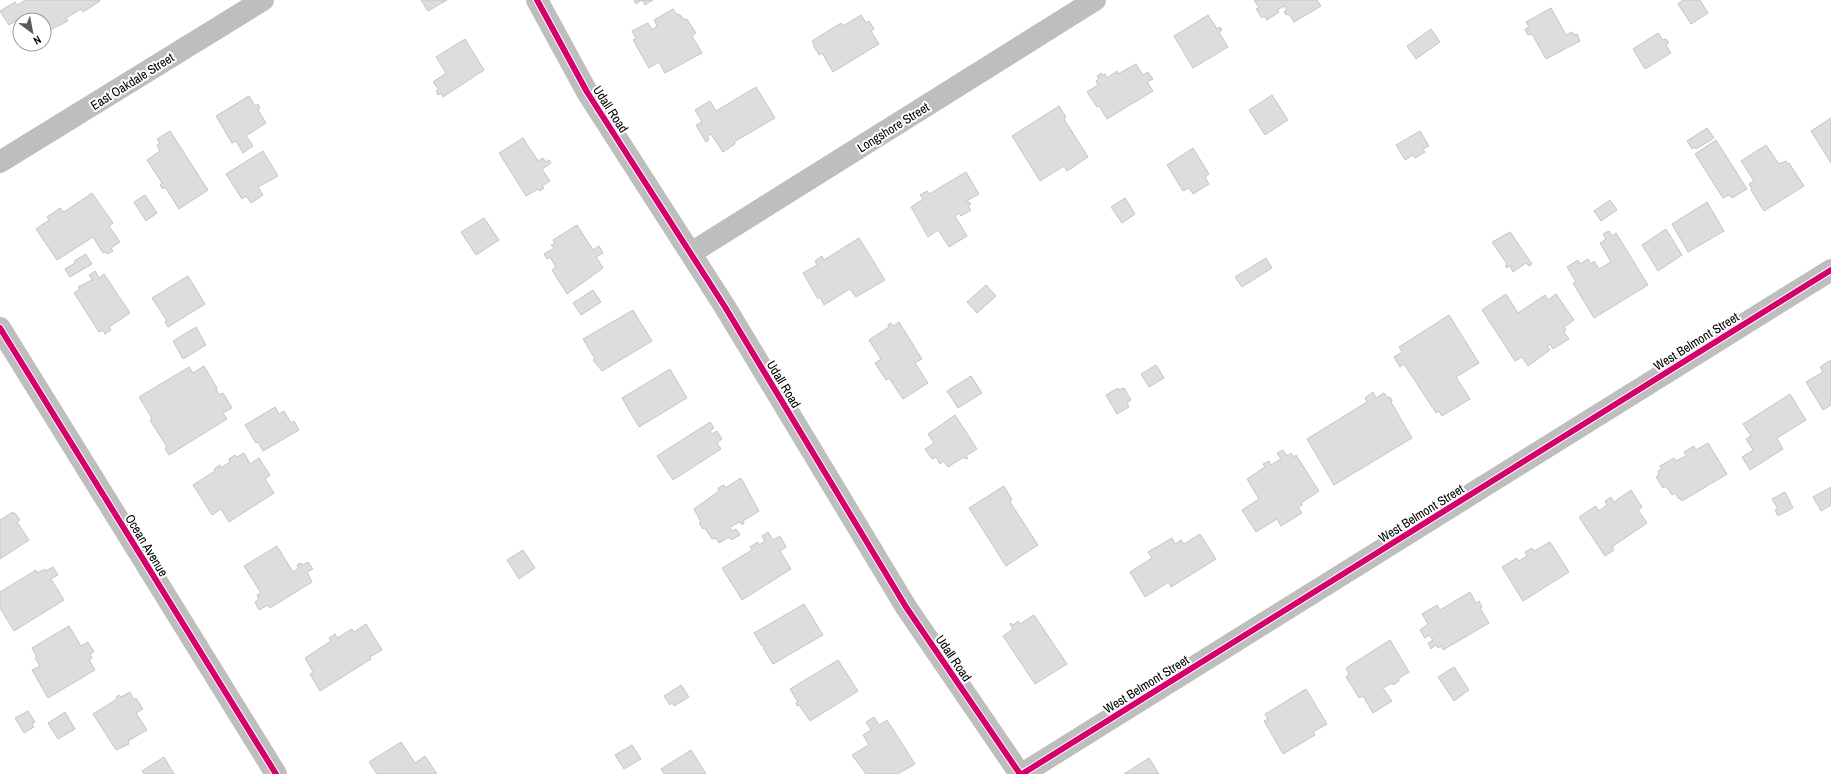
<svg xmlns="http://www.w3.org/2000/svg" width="1831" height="774" font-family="'Archivo Narrow',sans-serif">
<rect width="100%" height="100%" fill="#fff"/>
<path fill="#ddd" stroke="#c5c5c5" d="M26,0H99L100,1L83,12L81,9L66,18L68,21L44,33V20H23L22,17L9,25L0,11L15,2L17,5Z
M421,0H447L428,11Z
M634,0H653L645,5L642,0L636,4Z
M1254,0H1317L1321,6L1294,22L1289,14L1286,15L1284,12L1287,10L1284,6L1277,10L1279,12L1267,20L1264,16L1262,18L1256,9L1259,8Z
M1683,0H1700L1708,13L1691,24L1678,4Z
M1551,8L1566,35L1572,32L1574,35L1577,34L1580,41L1546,59L1532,34L1528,35L1525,29L1529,27L1526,22Z
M673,9L677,15L679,14L685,20L687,19L696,33L692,36L702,53L665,73L659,62L649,68L633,40L636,39L632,31L648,23L652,30L657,26L654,20Z
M861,15L866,23L869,21L874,29L871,31L879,44L833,72L822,53L819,55L813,45L814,44L812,41L841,23L843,26Z
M1208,15L1217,29L1220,27L1222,30L1219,32L1228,47L1193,68L1174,36Z
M1431,29L1440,42L1416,59L1407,46Z
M1658,33L1663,40L1666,39L1669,43L1666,45L1671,53L1645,69L1633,49Z
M465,39L484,70L443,97L441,93L438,95L436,91L439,90L433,82L446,73L436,57Z
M1136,64L1143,75L1148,72L1153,79L1147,82L1153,91L1107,119L1099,106L1097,107L1087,92L1098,85L1096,81L1099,79L1097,76L1101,73L1102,75L1105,74L1107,78L1117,71L1118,74Z
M756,87L775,118L734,142L735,144L723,152L711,134L707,136L709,140L706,142L696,125L702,122L695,110L710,101L716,111Z
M1272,95L1288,120L1265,135L1249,110Z
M249,96L255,106L258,104L260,108L258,110L266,123L246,136L253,146L243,153L236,141L232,143L216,116Z
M1059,106L1066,117L1064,119L1088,157L1067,171L1064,166L1040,181L1012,136Z
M1831,118V163L1811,131Z
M1707,128L1714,138L1696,149L1695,147L1692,149L1687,141Z
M170,131L208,190L179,209L165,187L163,189L160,185L162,183L147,160L160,151L157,145L160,143L157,139Z
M1420,131L1429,146L1423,149L1425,152L1415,158L1413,155L1405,160L1396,145Z
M523,138L538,161L543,158L546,162L549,160L551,163L542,169L550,181L542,186L544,188L540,191L538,189L526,196L499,153Z
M1716,140L1747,189L1732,198L1729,195L1723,198L1695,154Z
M1766,145L1779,164L1786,161L1788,164L1789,163L1804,186L1764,211L1751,190L1752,189L1749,184L1754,181L1741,161Z
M1193,148L1209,174L1205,177L1209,184L1193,194L1189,188L1183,191L1167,165Z
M263,151L278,176L258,187L263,195L251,203L246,196L242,199L226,174Z
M966,172L979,194L965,202L967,203L969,202L971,204L968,206L971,210L961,216L959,213L955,216L967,236L949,247L938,230L928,237L911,207L923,199L920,195L927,191L929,194Z
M92,193L113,223L109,226L120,242L111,248L113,251L107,254L105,252L103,253L93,237L57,260L36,229L49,220L47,217L60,208L64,212Z
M145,195L157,213L146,221L134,202Z
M1125,198L1135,214L1122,223L1111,207Z
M1610,200L1617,210L1601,221L1594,211Z
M1707,202L1724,231L1688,252L1672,224Z
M484,218L499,240L476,255L461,232Z
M577,225L593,250L599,246L603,253L596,257L603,268L567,294L552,270L556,267L550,257L547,259L544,254L554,248L551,245L555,243L553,240Z
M1666,229L1682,255L1658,271L1642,245Z
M1609,231L1612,236L1616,233L1648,285L1594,318L1573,283L1576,282L1567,267L1578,260L1580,264L1588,259L1591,264L1594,261L1599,269L1611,262L1600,243L1606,239L1603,234Z
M1510,232L1532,264L1529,266L1526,263L1513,272L1510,266L1507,268L1505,266L1507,264L1492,242Z
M859,238L885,280L856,297L850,289L824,305L820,297L818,299L803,273L817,265L815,261L822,256L824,260Z
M86,254L92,264L70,277L65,269L75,263L74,261Z
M1266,258L1272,268L1242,287L1235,277Z
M95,271L99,278L104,274L130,313L109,327L111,330L105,334L103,330L99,332L74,293L80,289L78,287L92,280L89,275Z
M188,276L205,304L168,327L165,322L167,321L152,298Z
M986,285L996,296L977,313L967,302Z
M593,290L601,302L581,315L573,303Z
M1506,294L1518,313L1545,295L1548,300L1556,294L1574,320L1564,327L1566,330L1564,332L1569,339L1553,349L1550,344L1547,346L1550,350L1528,366L1522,357L1515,361L1482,310Z
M633,310L652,341L602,371L593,360L595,359L583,339Z
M1449,315L1479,363L1456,377L1470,399L1442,416L1439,411L1436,413L1404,364L1400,367L1394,357L1402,352L1399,347Z
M899,322L922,359L915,363L928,383L903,399L889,378L886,380L875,363L881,359L869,340L889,327L888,325L891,323L893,326Z
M196,327L206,345L183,359L173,341Z
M1831,360V405L1823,410L1806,382L1823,372L1820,367Z
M1156,365L1164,378L1149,387L1141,374Z
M204,366L217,388L216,389L219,395L223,393L232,408L223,413L227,419L169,455L165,448L167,447L150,420L152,418L139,397L189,367L193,373Z
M670,369L687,398L639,427L622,398Z
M971,376L982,393L958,408L947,391Z
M1118,388L1119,390L1124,388L1131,400L1127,403L1129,407L1117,414L1106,395Z
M1373,392L1376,398L1384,393L1388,398L1390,397L1392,401L1391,402L1412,438L1334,485L1307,439L1367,402L1365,398Z
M1790,394L1806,420L1777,438L1783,449L1750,470L1742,457L1753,450L1746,439L1751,436L1743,424Z
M275,407L279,414L284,411L291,423L294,421L299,430L263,451L258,442L256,443L245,425Z
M955,415L977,449L966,456L968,458L965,459L964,457L948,467L944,461L940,464L936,457L932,459L925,449L934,443L928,434Z
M710,422L714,428L710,431L712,434L717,431L722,439L717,443L721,449L673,480L657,456Z
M1708,443L1727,474L1682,501L1680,498L1679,499L1675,493L1672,495L1666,486L1663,488L1656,477L1659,475L1658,471L1662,469L1660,466L1674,458L1676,461L1686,456L1684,452L1694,446L1696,450Z
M1283,450L1287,456L1291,453L1294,457L1296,455L1319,491L1301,503L1302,505L1298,507L1302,513L1281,526L1277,519L1256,532L1242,510L1259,499L1247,479L1265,467L1263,464L1269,461L1271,465L1281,459L1277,453Z
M244,453L250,464L259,458L270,475L265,479L274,493L229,522L221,509L212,515L193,485L215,471L214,469L220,465L221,468L230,462L229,459L235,455L237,457Z
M741,478L759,511L743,521L744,523L742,525L740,522L730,527L732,531L736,529L740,535L731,540L729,537L719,543L716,538L712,539L705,528L703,529L699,523L701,522L694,509L719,491L718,488L724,485L725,488Z
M1004,486L1012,500L1010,502L1038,545L1006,566L969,508Z
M1831,487V505L1821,511L1813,497Z
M1631,490L1642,507L1638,510L1647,523L1612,547L1614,550L1605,556L1579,517L1596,506L1599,511L1607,505L1605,501L1611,497L1614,502Z
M1785,492L1793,508L1778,516L1775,510L1778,509L1772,499Z
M13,512L14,514L15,513L20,520L17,522L29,540L0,559V520Z
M768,532L773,540L780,536L786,547L780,551L791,569L742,600L722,568L752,550L750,547L758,542L759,545L765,541L762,536Z
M1200,534L1216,559L1171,587L1169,582L1145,597L1130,572L1152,558L1148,552L1172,538L1175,544L1181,540L1184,544Z
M1550,542L1569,572L1523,601L1502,567L1517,558L1519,561L1527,556L1525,552L1532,548L1534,551Z
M277,546L293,572L299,568L297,565L301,563L303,565L308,562L313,569L307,572L312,582L270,608L268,605L259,610L255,602L259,599L257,595L261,593L244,566Z
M523,550L535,568L519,579L507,560Z
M53,567L58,575L51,579L64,600L14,631L0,608V592L36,570L37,573L45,569L46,571Z
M1470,592L1476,603L1479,601L1482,607L1480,608L1489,623L1443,650L1441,646L1438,648L1436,645L1431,649L1428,643L1433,640L1429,635L1425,638L1420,630L1428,624L1422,614L1437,605L1440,610Z
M804,604L823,635L773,664L763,648L765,646L764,645L762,646L754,633Z
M1034,615L1067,664L1035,684L1003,636L1013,629L1010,624L1011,623L1013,625L1018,621L1020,624Z
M366,624L382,650L370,657L371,659L320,691L310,674L313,672L305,658L331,641L329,638L335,634L337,638L352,629L354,632Z
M69,626L81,646L88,642L94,652L90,654L92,658L89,660L95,670L48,698L32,670L40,666L35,658L37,657L32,648Z
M1390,640L1409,672L1398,679L1399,681L1393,685L1392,683L1383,688L1392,701L1373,713L1363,696L1359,698L1346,677L1349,674L1346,668Z
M838,660L858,691L810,721L799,705L797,706L796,703L798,702L790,689Z
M1454,667L1469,690L1454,701L1438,677Z
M681,685L689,697L674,706L672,703L670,705L664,696Z
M1306,689L1327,724L1313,732L1315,735L1283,754L1264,721L1268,719L1265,714Z
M130,692L134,700L136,698L143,709L136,713L147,730L128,741L129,744L116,750L93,714L117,699L116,697L119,695L121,697Z
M28,711L35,722L32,724L34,727L24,733L15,718Z
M65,712L75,729L58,739L48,723Z
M874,717L879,725L887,720L915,764L898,774H866L852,755L869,745L863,735L871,730L866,722Z
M401,742L415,763L425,756L437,774H377L369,762Z
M632,745L641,759L624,769L615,755Z
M691,750L706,774H664L661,769Z
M164,757L174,774H144L142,771Z
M1149,758L1159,774H1124Z"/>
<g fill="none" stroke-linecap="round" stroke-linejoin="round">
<path stroke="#bebebe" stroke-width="22" d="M537,0L587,92L725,307L906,607L1020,774
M0,162L263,0
M691,253L1095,0
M0,328L276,774
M1022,774L1831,270"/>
<defs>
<path id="cycleway" d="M537,0L587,92L725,307L906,607L1020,774
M0,328L276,774
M1022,774L1831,270"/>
</defs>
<use href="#cycleway" stroke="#fff" stroke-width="8"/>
<use href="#cycleway" stroke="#d6006c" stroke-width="6"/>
</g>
<g text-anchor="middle" stroke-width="4" stroke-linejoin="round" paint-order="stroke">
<g font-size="13" fill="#000" stroke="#fff">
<text transform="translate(132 81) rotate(-32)" y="5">East Oakdale Street</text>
<text transform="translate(611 109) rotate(57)" y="5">Udall Road</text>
<text transform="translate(893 127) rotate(-32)" y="5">Longshore Street</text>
<text transform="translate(1696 341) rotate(-32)" y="5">West Belmont Street</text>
<text transform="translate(784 384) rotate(59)" y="5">Udall Road</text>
<text transform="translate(1421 513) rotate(-32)" y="5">West Belmont Street</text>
<text transform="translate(147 545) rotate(59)" y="5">Ocean Avenue</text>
<text transform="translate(954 658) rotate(56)" y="5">Udall Road</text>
<text transform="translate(1146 684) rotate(-32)" y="5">West Belmont Street</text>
</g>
</g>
<g transform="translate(32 32) rotate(148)"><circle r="19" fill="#ffffff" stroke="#999999"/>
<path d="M0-3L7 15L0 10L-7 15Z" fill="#595959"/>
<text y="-6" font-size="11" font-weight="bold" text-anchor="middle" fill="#000000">N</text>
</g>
</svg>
